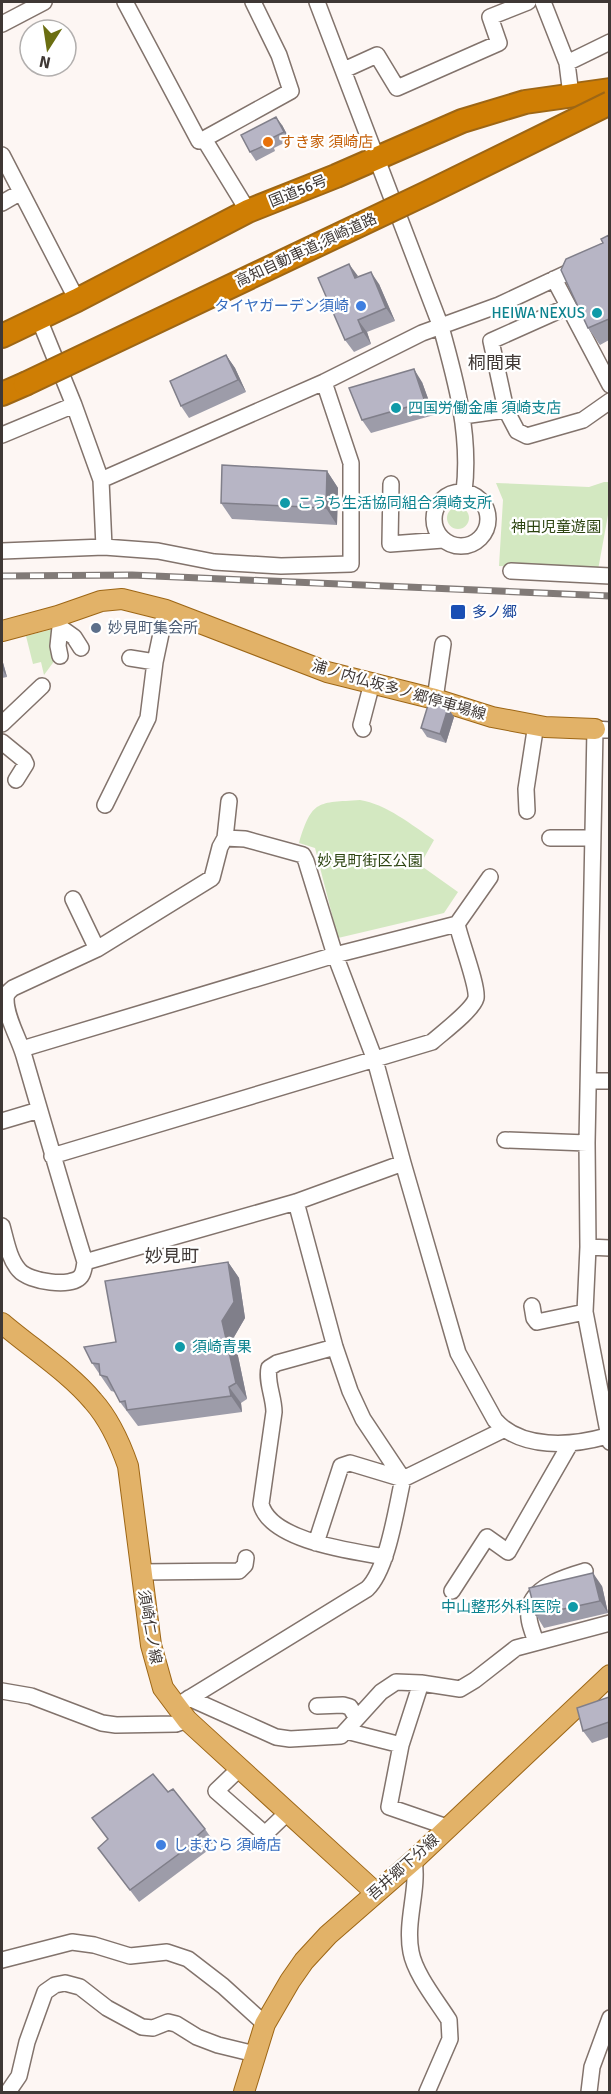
<svg xmlns="http://www.w3.org/2000/svg" width="611" height="2094" font-family="Signika,'Noto Sans JP',sans-serif">
<rect width="100%" height="100%" fill="#fdf6f3"/>
<path fill="#d3e8c1" d="M604,482H609L608,515L598,570L499,566L503,500L496,483L589,487Z
M447 518a11 11 0 1 1 22 0a11 11 0 1 1-22 0Z
M57,628L55,660L44,675L41,662L33,664L26,636Z
M360,800C386,804 412,825 434,840L420,865L458,892L444,913L338,938L315,848L299,843C312,799 318,803 360,800Z"/>
<g fill="none" stroke-linecap="round" stroke-linejoin="round">
<defs>
<path id="minor" d="M125,2L199,141L204,139
M317,2L441,327C456,381 471,435 464,492
M543,2L567,63L610,42
M2,24L44,2
M567,63L571,95
M344,70L377,55L397,88L499,43L490,17L528,2
M2,155L77,300
M2,203L21,192
M248,211L204,139L291,91L279,55L253,2
M554,279L610,385
M39,319L74,405L101,480L104,547
M506,410L491,341L567,307
M463,416L506,410L517,431L527,436L583,420L610,401
M2,435L74,405
M101,480L324,382L422,333L499,305L610,253
M391,484L390,544L443,540
M434 519a27 27 0 1 1 54 0a27 27 0 1 1-54 0Z
M2,551L104,547L158,551L214,562L281,566L351,564V463L324,382
M511,571L610,576
M58,616L60,627L74,637L81,648
M60,656L58,646L60,627
M130,658L155,662
M435,699L443,644
M2,724L42,686
M363,729L361,725L372,683
M610,730L595,729L587,1143L588,1247L610,1248
M2,742L24,760L26,764L16,780
M105,805L148,718L155,662L166,610
M527,811L526,789L536,724
M225,838L229,801
M550,838H593
M73,899L97,949
M22,1049L335,955L457,924
M590,1081H610
M2,1121L39,1110
M505,1140L587,1143
M52,1156L432,1042C442,1033 473,1010 476,998C478,986 460,939 457,924L490,877
M403,1163L296,1202L85,1262C64,1194 44,1125 24,1056C19,1038 6,1018 6,999C6,994 9,991 13,988L97,949L212,878L220,847L225,838L245,839L303,855L306,861L335,955L375,1060L403,1163L458,1353L495,1420C521,1450 572,1446 607,1436
M2,1226C6,1240 9,1259 19,1270C29,1282 72,1288 81,1276C84,1272 84,1267 85,1262
M588,1247L585,1312L610,1442
M532,1306L534,1318L537,1322L585,1312
M335,1347L277,1363L269,1368C266,1382 274,1397 274,1412L261,1504C270,1541 352,1551 385,1557
M316,1543L341,1466L350,1463L403,1479L503,1430
M141,1572L239,1571L245,1565L246,1558
M452,1591L487,1537L508,1552L570,1444
M536,1642C532,1630 526,1617 530,1605C537,1585 568,1576 585,1571
M421,1683L401,1745L389,1807L447,1827
M2,1691L31,1696L102,1723L116,1725L176,1724L187,1720
M189,1698L276,1737L290,1739L341,1736L381,1692L396,1682L421,1683L460,1689L475,1680L516,1648L610,1623
M317,1706L343,1705L350,1707L356,1717
M175,1707L367,1589C388,1569 396,1509 403,1479L363,1419L350,1391L335,1347L296,1202
M346,1731L401,1745
M239,1769L216,1791L265,1834L288,1812
M414,1860C419,1890 405,1921 411,1952C415,1974 437,2001 449,2020L450,2039L427,2092
M2,1960L72,1942L94,1945L130,1956L167,1952L188,1959L223,1986L265,2024
M8,2092L19,2076L27,2042L45,1992L55,1985L65,1983L80,1987L107,2008L142,2027L153,2028L168,2022L176,2024L197,2037L218,2045L255,2054
M589,2092L592,2067L610,2018"/>
<path id="major" d="M2,631L58,616L101,601L122,599L166,610L327,672L435,699L492,717L545,727L595,729
M2,1323C30,1347 70,1373 93,1401C110,1420 120,1443 128,1466L151,1645L163,1688L187,1720L375,1892
M244,2092L265,2024L290,1981L304,1961L328,1935L414,1860L610,1675"/>
<path id="highway" d="M2,336L77,300L248,211L336,176L462,121L525,102L610,90
M2,394L25,384"/>
</defs>
<use href="#minor" stroke="#82736c" stroke-width="18"/>
<use href="#major" stroke="#9d6615" stroke-width="22"/>
<use href="#highway" stroke="#9d6615" stroke-width="26"/>
<use href="#minor" stroke="#fff" stroke-width="15"/>
<use href="#major" stroke="#e2b268" stroke-width="20"/>
<use href="#highway" stroke="#cf7e04" stroke-width="22"/>
<defs>
<path id="rail" d="M2,576L132,575L610,596"/>
</defs>
<use href="#rail" stroke="#817a77" stroke-width="7"/>
<use href="#rail" stroke="#fff" stroke-width="4.5" stroke-dasharray="14" stroke-linecap="butt"/>
<defs>
<path id="highway-bridge" d="M25,384L427,193L610,103"/>
</defs>
<use href="#highway-bridge" stroke="#9d6615" stroke-width="26" stroke-linecap="butt"/>
<use href="#highway-bridge" stroke="#cf7e04" stroke-width="22"/>
</g>
<path fill="#9d9ca9" d="M282,125L290,140L274,148L275,151L256,161L250,152Z
M609,235V340L600,345L588,328L603,243Z
M358,277L379,284L395,321L367,332L371,344L354,352L345,340Z
M226,355L235,368L246,392L189,418L181,406Z
M422,382L434,415L371,433L362,420Z
M327,471L338,488L337,525L232,519L221,503Z
M2,659L7,677L2,678Z
M448,708L454,717L446,743L427,737L421,728Z
M228,1262L239,1278L245,1318L234,1337L247,1399L241,1403L242,1412L138,1426L120,1402L115,1392L111,1391L92,1363L116,1342Z
M602,1586L608,1613L544,1628L536,1615Z
M609,1697V1737L592,1743L583,1731Z
M168,1792L205,1829L214,1842L206,1848L207,1851L139,1902L98,1848L108,1839L92,1818Z"/>
<path fill="#807f8a" d="M276,117L282,125L290,140L284,132Z
M349,264L358,276L355,278Z
M371,272L379,284L395,321L386,308Z
M358,320L367,332L371,344L363,332Z
M226,355L235,368L246,392L238,380Z
M414,369L422,382L434,415L425,402Z
M327,471L338,488L337,525L326,508Z
M2,659L7,677L2,669Z
M448,708L454,717L446,743L440,734Z
M228,1262L239,1278L245,1318L234,1337L247,1399L236,1383L222,1321Z
M229,1387L241,1403L242,1412L231,1396Z
M593,1573L602,1586L608,1613L600,1601Z
M197,1836L206,1848L207,1851Z"/>
<path fill="#b7b5c5" stroke="#807f8a" stroke-width="1.5" d="M276,117L284,132L268,140L270,143L250,152L241,135Z
M609,235V319L588,328L561,270L566,259L603,243L601,239Z
M349,264L355,278L371,272L386,308L358,320L363,332L345,340L318,278Z
M226,355L238,380L181,406L170,381Z
M414,369L425,402L362,420L349,388Z
M222,465L327,471L326,508L221,503Z
M429,702L448,708L440,734L421,728Z
M228,1262L234,1302L222,1321L236,1383L229,1387L231,1396L127,1410L125,1401L120,1402L107,1377L100,1375L99,1364L92,1363L84,1347L116,1342L105,1281Z
M593,1573L600,1601L536,1615L529,1588Z
M609,1697V1722L583,1731L577,1708Z
M153,1774L168,1792L173,1789L205,1829L197,1836L199,1839L130,1890L98,1848L108,1839L92,1818Z"/>
<circle fill="#e8710a" stroke="#fff" stroke-width="2" cx="268" cy="142" r="6"/>
<g fill="#3f7fe0" stroke="#fff" stroke-width="2">
<circle cx="361" cy="306" r="6"/>
<circle cx="161" cy="1845" r="6"/>
</g>
<g fill="#0f9aa8" stroke="#fff" stroke-width="2">
<circle cx="597" cy="313" r="6"/>
<circle cx="396" cy="408" r="6"/>
<circle cx="285" cy="503" r="6"/>
<circle cx="180" cy="1347" r="6"/>
<circle cx="573" cy="1607" r="6"/>
</g>
<rect fill="#1a4fb4" stroke="#fff" stroke-width="2" x="450" y="604" width="16" height="16" rx="3"/>
<circle fill="#5c6f8a" stroke="#fff" stroke-width="2" cx="96" cy="628" r="6"/>
<g text-anchor="middle" stroke-width="4.5" stroke-linejoin="round" paint-order="stroke">
<g font-size="15" fill="#c56008" stroke="#fff" text-anchor="start">
<text x="280" y="147">すき家 須崎店</text>
</g>
<g font-size="15" fill="#3f3835" stroke="#fff">
<text transform="translate(298 191) rotate(-22)" y="5">国道56号</text>
<text transform="translate(306 250) rotate(-25)" y="5">高知自動車道;須崎道路</text>
<text transform="translate(399 690) rotate(16)" y="5">浦ノ内仏坂多ノ郷停車場線</text>
<text transform="translate(150 1627) rotate(80)" y="5">須崎仁ノ線</text>
<text transform="translate(403 1867) rotate(-42)" y="5">吾井郷下分線</text>
</g>
<g font-size="15" fill="#366cbe" stroke="#fff" text-anchor="end">
<text x="349" y="311">タイヤガーデン須崎</text>
<text x="173" y="1850" text-anchor="start">しまむら 須崎店</text>
</g>
<g font-size="15" fill="#0d838f" stroke="#fff" text-anchor="start">
<text x="585" y="318" text-anchor="end">HEIWA NEXUS</text>
<text x="408" y="413">四国労働金庫 須崎支店</text>
<text x="297" y="508">こうち生活協同組合須崎支所</text>
<text x="192" y="1352">須崎青果</text>
<text x="561" y="1612" text-anchor="end">中山整形外科医院</text>
</g>
<g font-size="15" fill="#2c4411" stroke="#fff">
<text x="556" y="532">神田児童遊園</text>
<text x="370" y="866">妙見町街区公園</text>
</g>
<g font-size="15" fill="#164399" stroke="#fff" text-anchor="start">
<text x="472" y="617">多ノ郷</text>
</g>
<g font-size="15" fill="#4e5e75" stroke="#fff" text-anchor="start">
<text x="108" y="633">妙見町集会所</text>
</g>
<g font-size="18" fill="#3f3835" stroke="#fff">
<text x="495" y="369">桐間東</text>
<text x="172" y="1262">妙見町</text>
</g>
</g>
<rect width="611" height="2094" fill="none" stroke="#3f3835" stroke-width="6"/>
<g transform="translate(48 48) rotate(192)"><circle r="28" fill="#ffffff" stroke="#b2afae" stroke-width="1.5"/>
<path d="M0-4.5L10 22L0 15L-10 22Z" fill="#6b6e11"/>
<text y="-9" font-size="16" font-weight="bold" text-anchor="middle" fill="#3f3835">N</text>
</g>
</svg>
